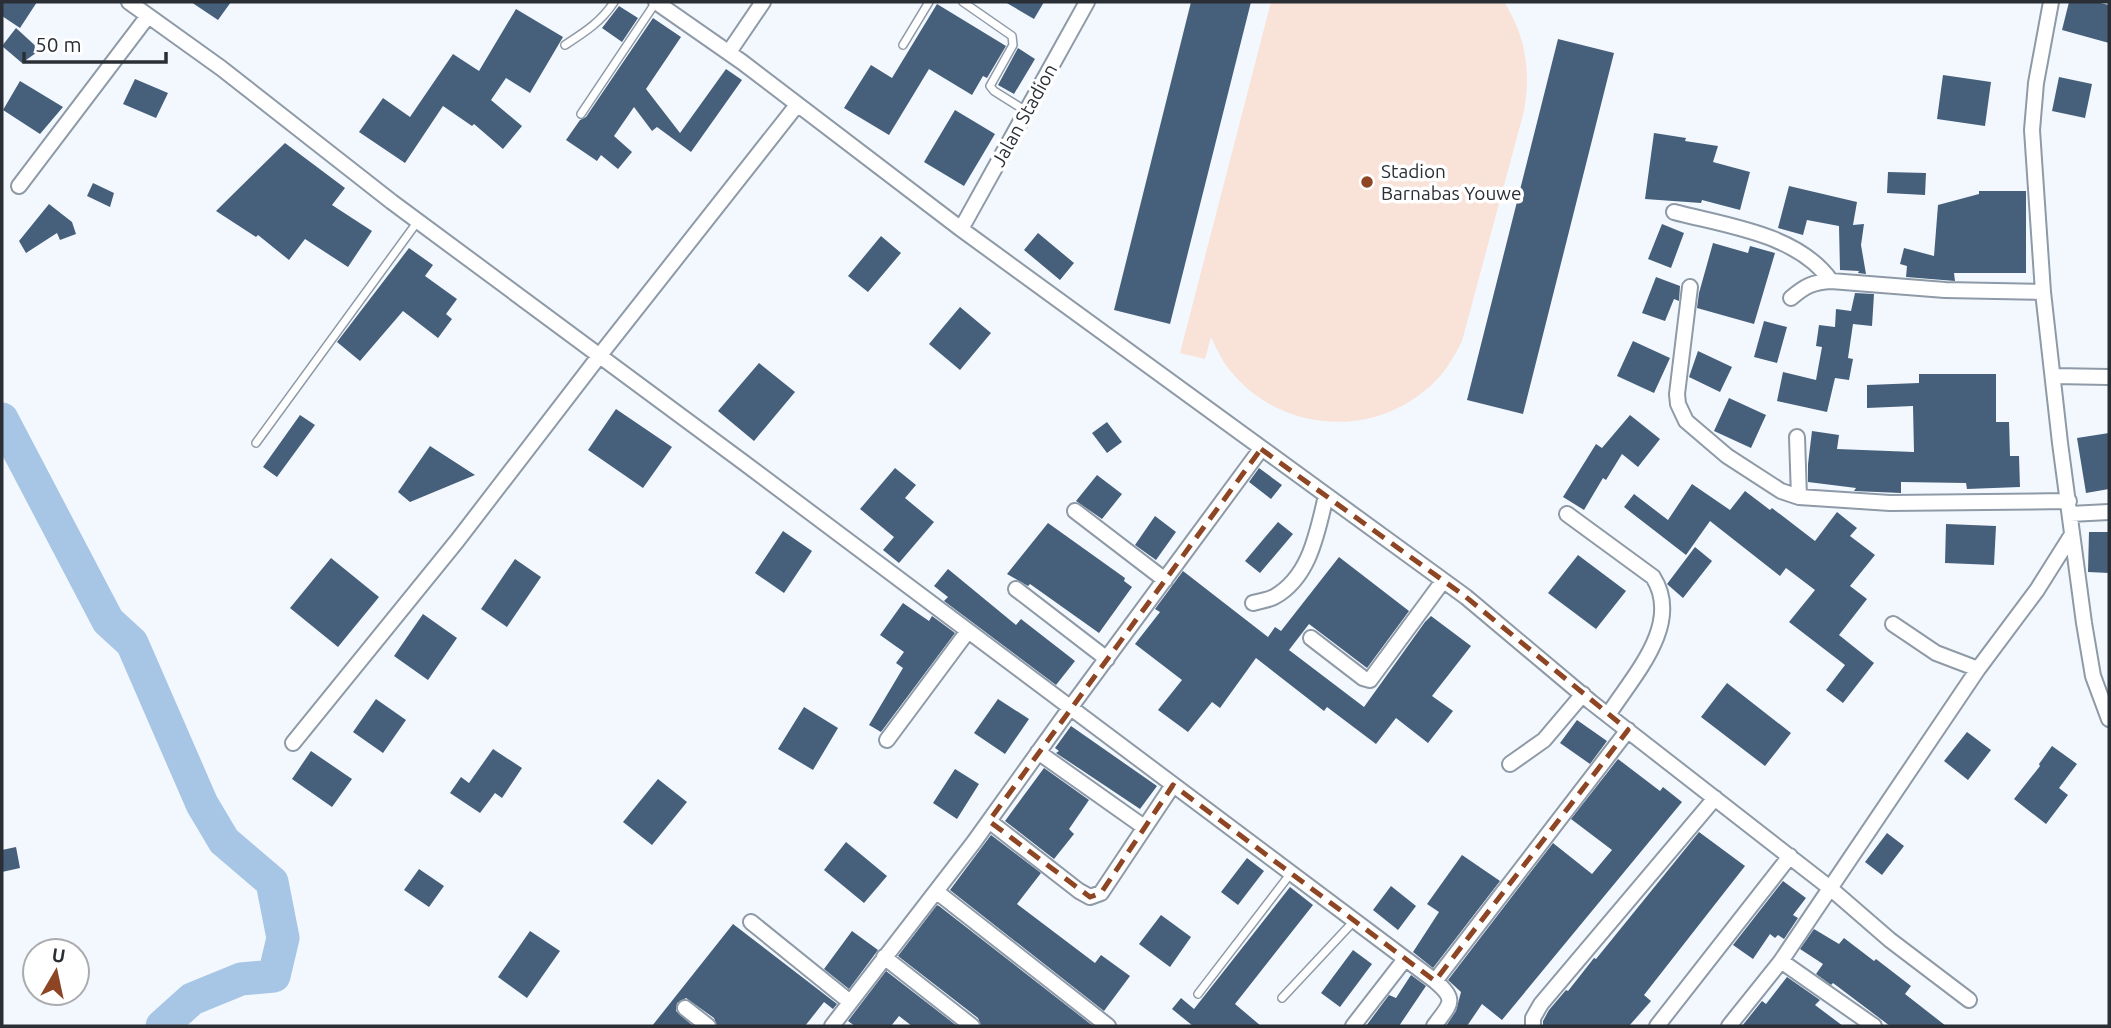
<svg xmlns="http://www.w3.org/2000/svg" width="2111" height="1028" font-family="Ubuntu,sans-serif">
<rect width="100%" height="100%" fill="#f3f8fe"/>
<path fill="#f9e2d8" d="M1271,2H1504C1526,36 1531,72 1524,111L1462,341C1452,361 1441,379 1423,392C1366,438 1281,430 1233,374C1223,363 1217,350 1211,337L1205,359L1180,353Z"/>
<g fill="none" stroke-linecap="round" stroke-linejoin="round">
<path stroke="#a7c5e4" stroke-width="33" d="M2,419L108,621L132,643L202,804L224,841L272,882L283,938L274,976L241,979L192,999L162,1026"/>
</g>
<path fill="#46607c" d="M2,2H37L20,28L2,16Z
M191,2H231L218,20Z
M1005,2H1044L1034,19Z
M1191,2H1251L1170,324L1114,310Z
M2069,2H2096L2109,5V43L2062,30Z
M937,4L1006,46L987,78L983,76L972,95L929,69L889,135L844,108L871,65L892,78Z
M619,6L638,18L622,42L602,28Z
M516,9L563,37L530,93L506,78L491,100L522,126L503,149L474,124L472,126L443,106L405,163L359,132L383,98L410,117L453,54L479,71Z
M653,18L681,37L646,89L680,133L726,69L742,80L691,152L657,127L652,131L634,107L614,136L632,152L618,169L601,155L597,161L566,140L580,120L586,117Z
M16,28L40,50L22,63L2,46Z
M1558,39L1614,53L1523,414L1467,400Z
M1018,48L1035,59L1014,94L998,85Z
M1943,75L1991,82L1985,126L1937,119Z
M2059,77L2092,84L2085,118L2052,111Z
M135,79L168,93L156,118L123,104Z
M20,81L63,107L40,134L3,110Z
M955,110L995,134L964,186L924,162Z
M1654,133L1686,138L1685,141L1718,146L1713,162L1750,172L1740,210L1702,200L1701,203L1645,199Z
M285,143L345,188L332,205L372,231L348,267L305,239L289,260L258,235L256,237L216,211Z
M1888,172L1926,173L1925,195L1887,193Z
M93,183L114,193L110,207L87,196Z
M1789,186L1857,202L1853,225L1864,224L1861,245L1866,274L1858,273L1859,271L1840,270L1839,226L1807,220L1803,235L1778,228Z
M1979,191H2026V273H1954L1955,281L1906,277L1907,266L1900,264L1904,248L1934,256L1938,205L1979,194Z
M49,204L72,222L76,234L60,240L57,233L26,253L19,241Z
M1662,224L1684,233L1671,268L1648,259Z
M1038,233L1074,263L1060,280L1024,250Z
M881,236L901,253L868,292L848,276Z
M1713,243L1748,253L1750,246L1775,253L1754,324L1697,308L1699,293Z
M409,248L433,265L425,276L457,299L446,314L452,319L438,338L403,311L360,361L337,342Z
M1656,277L1680,286L1679,301L1674,299L1665,321L1642,313Z
M1855,293L1874,294L1872,326L1853,324L1848,358L1853,359L1849,380L1835,378L1827,412L1777,401L1783,372L1816,380L1822,347L1816,346L1819,325L1835,327L1836,309L1851,311Z
M960,307L991,333L960,370L929,344Z
M1764,321L1787,327L1777,363L1754,357Z
M1633,341L1670,358L1654,393L1617,376Z
M1698,351L1732,367L1720,392L1689,377Z
M759,363L795,392L754,441L718,411Z
M1919,374H1996V422H2009L2010,456H2019L2020,487L1967,489L1966,483L1901,482V493L1854,491L1856,488L1808,482V464L1812,431L1839,435L1837,449L1914,452L1913,406L1867,408V385L1919,383Z
M1729,398L1766,415L1751,448L1714,431Z
M616,409L672,447L643,488L588,450Z
M300,415L315,425L277,477L263,467Z
M1630,415L1660,439L1638,467L1622,454L1606,480L1603,478L1584,510L1563,497L1596,444L1602,448Z
M1107,422L1122,442L1107,453L1092,433Z
M2109,433V489L2086,493L2077,438Z
M430,446L475,475L410,502L398,492Z
M895,468L916,485L905,498L934,522L899,563L883,550L894,537L860,509Z
M1259,468L1282,485L1271,499L1249,482Z
M1097,475L1122,494L1102,519L1076,501Z
M1692,484L1730,510L1745,491L1770,510L1772,508L1815,541L1837,512L1857,528L1850,536L1875,555L1850,586L1867,599L1839,635L1874,663L1843,703L1826,690L1845,665L1789,622L1815,590L1786,568L1780,576L1710,521L1686,555L1624,507L1634,494L1668,520Z
M1155,516L1176,532L1156,560L1135,545Z
M1278,522L1293,534L1260,573L1245,561Z
M1048,523L1125,578L1124,581L1132,587L1099,633L1030,584L1028,586L1007,574Z
M1946,524L1996,526L1994,565L1945,563Z
M783,531L812,551L784,593L755,573Z
M2089,532H2109V573L2088,572Z
M1695,547L1712,561L1683,598L1667,584Z
M1578,555L1626,591L1596,629L1548,593Z
M1339,557L1409,611L1367,668L1309,624L1289,650L1364,707L1425,622L1431,616L1471,646L1432,696L1453,711L1428,743L1396,718L1376,744L1327,707L1324,711L1256,658L1220,708L1212,702L1188,732L1158,710L1182,680L1135,644L1160,612L1155,609L1183,571L1268,637L1275,627L1281,631Z
M331,558L379,597L338,647L290,608Z
M515,559L541,577L507,627L481,609Z
M948,569L1016,625L1021,619L1075,661L1056,685L944,601L948,597L934,586Z
M903,603L929,621L932,616L955,633L881,732L869,725L903,668L896,663L904,652L880,635Z
M423,614L457,638L428,680L394,656Z
M1727,683L1791,733L1765,766L1701,717Z
M376,699L406,720L383,753L353,732Z
M998,699L1029,719L1005,754L974,733Z
M804,707L838,728L813,770L778,749Z
M1577,720L1607,741L1590,764L1560,743Z
M1071,726L1157,786L1140,809L1056,753L1059,751L1055,748Z
M1967,732L1991,750L1968,780L1944,761Z
M2052,746L2077,764L2059,788L2068,795L2046,824L2014,799L2040,766L2039,764Z
M493,749L522,768L502,798L495,793L480,813L450,793L461,777L469,783Z
M311,751L352,779L332,807L292,779Z
M1618,759L1660,791L1663,787L1682,802L1502,1020L1482,1004L1467,1026H1446L1456,1011L1461,992L1448,980L1553,843L1592,874L1612,850L1571,819Z
M1044,768L1089,800L1069,829L1074,834L1054,859L1005,821Z
M955,769L979,784L957,819L933,803Z
M658,779L687,802L652,845L623,822Z
M1699,832L1745,866L1644,995L1651,1001L1629,1026H1543V1021L1549,1010L1566,990L1568,991L1594,958L1596,959Z
M1887,833L1904,846L1882,875L1865,862Z
M991,835L1041,873L1017,904L1095,963L1101,955L1130,976L1104,1011L950,890Z
M846,842L887,876L864,903L824,870Z
M16,847L20,868L2,872V850Z
M1462,855L1500,881L1433,968L1413,952L1439,912L1427,904Z
M1247,858L1264,871L1238,905L1221,892Z
M419,869L444,886L429,907L404,890Z
M1783,881L1806,898L1793,915L1798,918L1784,939L1778,935L1775,938L1770,934L1753,959L1733,945Z
M1391,886L1416,906L1398,930L1373,910Z
M1290,887L1313,905L1235,1004L1261,1026H1193L1172,1009L1181,998L1194,1009Z
M937,905L939,906L1093,1026H981L978,1018L898,956Z
M1161,915L1191,937L1170,967L1139,944Z
M733,924L837,1004L833,1009L824,1002L805,1026H717L714,1018L686,998L677,1003L676,1011L693,1026H652Z
M1814,929L1839,944L1844,938L1874,961L1876,959L1911,986L1905,994L1946,1026H1890L1833,983L1831,985L1816,974L1823,964L1800,949Z
M530,931L560,951L527,998L498,977Z
M852,931L878,950L849,989L824,969Z
M1353,950L1372,964L1340,1007L1321,993Z
M886,971L957,1026H912L899,1016L891,1026H855L848,1021Z
M1411,975L1426,986L1399,1026H1366L1389,995L1396,998Z
M1787,977L1820,1000L1815,1005L1843,1026H1742L1762,1001L1766,1004Z"/>
<g fill="none" stroke-linecap="round" stroke-linejoin="round">
<defs>
<path id="lane" d="M963,2L1012,36L1013,45L990,86L994,91L1026,111
M565,45C585,32 601,22 614,2
M903,45L929,2
M581,114L656,2
M256,443L418,221
M1198,994L1291,873
M1282,998L1354,921"/>
<path id="street" d="M129,2L221,68L392,202L743,462L1435,981C1459,1001 1449,1005 1434,1026
M656,2L742,62L961,229L1466,597L1591,702L1830,888L1890,940L1969,1000
M2051,2L2036,83L2032,130L2043,292L2060,443L2084,623L2093,676L2109,719
M729,52L763,2
M19,186L148,16
M1674,212C1727,226 1798,234 1831,281
M961,229L1087,2
M1690,287L1677,394L1678,404L1686,421L1727,456L1781,491L1799,497L1890,503L2069,501
M1791,298C1805,286 1813,282 1831,281L1945,290L2043,292
M2054,376L2109,377
M1797,437L1799,497
M1075,511L1165,580
M1567,514L1653,577C1683,624 1633,676 1608,715
M2070,514L2109,512
M1016,589L1107,659
M1253,603C1260,601 1268,600 1274,597C1310,577 1317,533 1326,496
M1893,624L1936,653L1978,669
M1311,638L1363,678L1370,680L1443,581
M887,740L968,631
M293,743L457,541L600,355L797,105
M1038,752L1144,827
M1510,764L1544,740L1583,694
M989,821L1079,891L1090,897L1101,893L1173,785
M937,892L1108,1026
M751,922L850,1002
M884,957L972,1026
M1781,961L1874,1026
M1435,981L1628,730
M685,1008L708,1026
M832,1026L974,842L1070,708L1261,449
M1353,1026L1405,959
M1533,1026V1018L1541,1004L1715,798
M1657,1026L1790,856
M1729,1026L1781,961L1978,669L2037,590L2071,536"/>
</defs>
<use href="#lane" stroke="#8e9aa7" stroke-width="10"/>
<use href="#street" stroke="#8e9aa7" stroke-width="18"/>
<use href="#lane" stroke="#fff" stroke-width="7"/>
<use href="#street" stroke="#fff" stroke-width="14"/>
</g>
<path fill="none" stroke="#8d4523" stroke-width="5" stroke-dasharray="14 9" stroke-linejoin="round" d="M1261,449L1466,597L1628,730L1435,981L1173,785L1101,893L1090,897L989,821Z"/>
<circle fill="#8d4523" stroke="#fff" stroke-width="2.5" cx="1367" cy="182" r="7"/>
<g text-anchor="middle" stroke-width="7" stroke-linejoin="round" paint-order="stroke">
<g font-size="19" fill="#2a2f35" stroke="#fff">
<text transform="translate(1024 115) rotate(-61)" y="7">Jalan Stadion</text>
</g>
<g font-size="19" fill="#2a2f35" stroke="#fff" text-anchor="start">
<text x="1381" y="178">Stadion<tspan x="1381" dy="22">Barnabas Youwe</tspan></text>
</g>
</g>
<rect width="2111" height="1028" fill="none" stroke="#2a2f35" stroke-width="7"/>
<g transform="translate(56 972) rotate(9)"><circle r="33" fill="#ffffff" stroke="#aaacae" stroke-width="2"/>
<path d="M0-5L12 26L0 18L-12 26Z" fill="#8d4523"/>
<text y="-10" font-size="19" font-weight="bold" text-anchor="middle" fill="#2a2f35">U</text>
</g>
<path d="M24 52v10h142v-10" fill="none" stroke="#2a2f35" stroke-width="3.5"/>
<text x="35" y="52" font-size="21" fill="#2a2f35" stroke="#ffffff" stroke-width="5" paint-order="stroke">50 m</text>
</svg>
